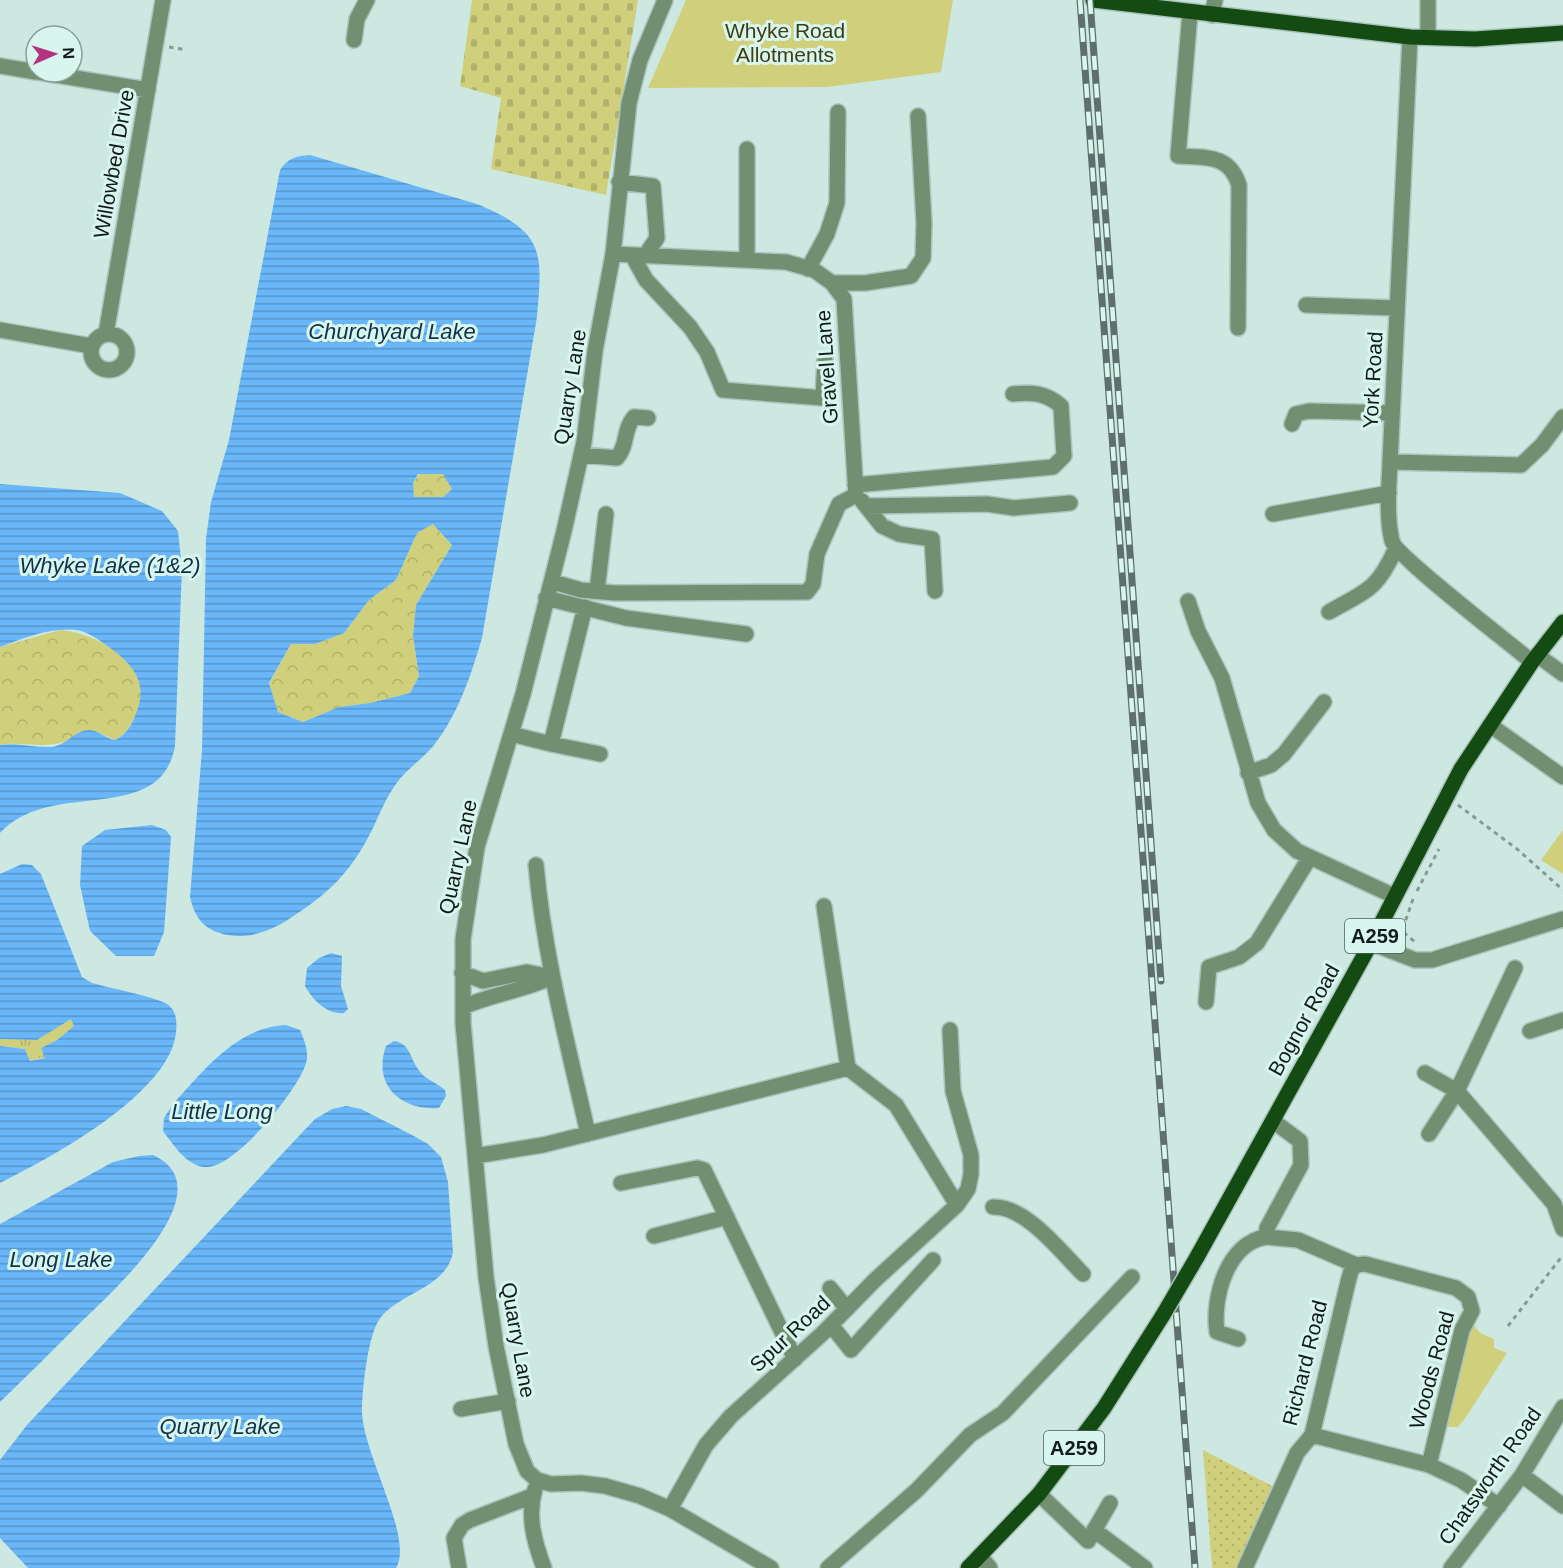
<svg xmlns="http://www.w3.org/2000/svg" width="1563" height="1568" font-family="Arial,sans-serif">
<defs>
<pattern id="grass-tufts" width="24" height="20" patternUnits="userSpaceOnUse" patternTransform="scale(1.5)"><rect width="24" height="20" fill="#cfcf7c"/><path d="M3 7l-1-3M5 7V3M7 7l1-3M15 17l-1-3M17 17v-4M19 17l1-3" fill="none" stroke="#b1b16b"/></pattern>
<pattern id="forest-crowns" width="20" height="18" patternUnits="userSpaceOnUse" patternTransform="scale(1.5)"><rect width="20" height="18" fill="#cfcf7c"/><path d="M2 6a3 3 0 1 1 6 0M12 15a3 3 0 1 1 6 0" fill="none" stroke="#b1b16b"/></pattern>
<pattern id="cemetery-stones" width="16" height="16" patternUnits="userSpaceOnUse" patternTransform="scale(1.5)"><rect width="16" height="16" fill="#cfcf7c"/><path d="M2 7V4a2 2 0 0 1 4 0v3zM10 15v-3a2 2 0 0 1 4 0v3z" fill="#b1b16b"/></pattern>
<pattern id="park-dots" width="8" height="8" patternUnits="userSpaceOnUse" patternTransform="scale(1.5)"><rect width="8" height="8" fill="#cfcf7c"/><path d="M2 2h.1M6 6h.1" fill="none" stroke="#b1b16b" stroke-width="1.8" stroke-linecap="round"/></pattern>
<pattern id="water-rules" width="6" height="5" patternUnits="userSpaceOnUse" patternTransform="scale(1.5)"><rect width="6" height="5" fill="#69b7f9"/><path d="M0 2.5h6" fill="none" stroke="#5594c9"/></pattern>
</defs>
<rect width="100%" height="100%" fill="#cce8e0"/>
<path fill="url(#grass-tufts)" d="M72,1018L74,1026L57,1040L41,1048L45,1057L30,1061L25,1049L0,1046V1039L37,1040Z"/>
<path fill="url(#forest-crowns)" d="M419,474H443L452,489L443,497H414L413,483Z
M433,524L452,545L416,605L413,636L419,676L410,693L370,703L339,707L303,722L278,712L269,684L291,644H315L344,633L369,600L396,580L417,533Z
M60,630C98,633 157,666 137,712C132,724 126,734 115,740L102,734L80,732C56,754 29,740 0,745V647Z"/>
<path fill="url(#cemetery-stones)" d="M472,0H638L606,195L491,169L501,98L460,86Z"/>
<path fill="url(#park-dots)" d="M1203,1450L1274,1487L1241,1568H1212Z"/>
<path fill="#cfcf7c" d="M686,0H953L941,72L827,87L648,88Z
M1563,830V874L1541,860Z
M1473,1324L1480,1333L1494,1339V1348L1507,1353L1466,1417L1458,1427H1444L1466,1335Z"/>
<path fill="url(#water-rules)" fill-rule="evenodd" d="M310,155L477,204C544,232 543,250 537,317L482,638C471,675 458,715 434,745C423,759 406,769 396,784C385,799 379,816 371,832C350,873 329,893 292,917C273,930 251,939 228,935C205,931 195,919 190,897L202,750L206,539L211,502L229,440L280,170C288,158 296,156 310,155ZM418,474H443L452,489L443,497H414L413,483ZM433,524L452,545L416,605L413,636L419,676L410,693L370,703L339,707L303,722L278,712L269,683L291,644H315L344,633L369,600L396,580L417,533Z
M0,484L120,493L162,511L178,531L182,568L175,746C160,828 51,777 0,833V745C18,742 34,748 51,747C66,746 75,730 89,730C99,730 106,739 115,740C125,735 131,727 135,716C148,687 137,668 113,650C103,643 92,634 81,631C56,625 23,638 0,647Z
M152,825L166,830L171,837L164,932L154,956H116L90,931L80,885L82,846L105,830Z
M22,864L32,865L41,874L82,977L92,983C106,987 159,998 167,1004C177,1011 177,1022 176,1033C169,1094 52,1157 0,1183V1046L25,1049L30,1061L45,1058L41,1048L57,1040L74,1026L71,1019L37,1040L0,1039V874Z
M331,953L342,956L341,986L348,1009L344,1013C327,1015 313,1000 305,986L307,968L319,958Z
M286,1025L300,1030C305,1042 310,1054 305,1066C296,1092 233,1171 204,1167C186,1165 173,1144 163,1131L164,1118L173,1104C204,1070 237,1027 286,1025Z
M394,1041C410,1043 410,1058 418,1069C424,1079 436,1082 445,1090L446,1096L439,1108C401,1111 372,1085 386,1046Z
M346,1106L361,1109L412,1135L428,1144L441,1157L448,1182L453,1252C447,1287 402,1292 381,1317C368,1333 363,1385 362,1406C359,1449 415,1537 396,1568H28L0,1538V1460L27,1425L315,1119L332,1109Z
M153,1155C230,1190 104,1299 75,1328C50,1353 25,1378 0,1402V1224L113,1162L139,1156Z"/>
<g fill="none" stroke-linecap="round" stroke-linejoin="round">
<defs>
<path id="minor" d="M665,0L640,60L629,103L613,254L595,351L584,442L564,531L523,694L477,847L463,939V1023L486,1277L496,1346L516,1444L527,1471L537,1480L551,1484L581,1483L605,1486L640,1496L670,1509L771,1568
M1190,13L1178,156C1207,158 1229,154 1239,185L1238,328
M1212,15L1215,0
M1410,37L1390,462C1389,487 1386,516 1392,541C1396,556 1512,645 1532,662
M1428,37V0
M354,40L357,19L367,0
M0,66L36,72
M38,72L148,90
M747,149V260
M619,182L653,186L657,238L645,256
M613,254L786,262L814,270L832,283L844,299L856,495
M632,255L646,280L690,327L707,352L723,390L823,398L825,360
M808,269L827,234L837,203L838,112
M832,283H865L911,276L923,258L924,223L918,116
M1306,305L1397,308
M0,330L91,346
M106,334L163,0
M91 352a18 18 0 1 1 36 0a18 18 0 1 1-36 0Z
M1292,424L1296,414L1309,411L1392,413
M581,455L617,458C628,445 623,430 634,417L648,418
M1390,462L1521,465L1542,445L1563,417
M855,485L1053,467L1064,456L1061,406C1046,393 1033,392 1013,394
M862,501L882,526L899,534L932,539L935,591
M867,506L987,504L1014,508L1070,503
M1273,514L1389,493
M553,582L581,590L615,593L807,592L813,584L817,554L839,504L856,495
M597,591L606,514
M546,598L626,618L746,634
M1188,601L1198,631L1222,678L1258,803L1274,830L1297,851L1394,896
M1329,612C1368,590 1377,590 1396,548
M1537,655L1563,674
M1490,725L1563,777
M511,734L551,744L585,607
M551,744L600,754
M1248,773L1271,765L1284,754L1324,702
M536,865C544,956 568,1045 588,1134
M1371,943L1415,960H1432L1563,919
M462,973L483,981L527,972L552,977
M1206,1002L1209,967L1239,957L1257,943L1310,857
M463,1007C492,994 523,991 552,977
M1530,1031L1563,1020
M848,1068L896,1105L957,1205
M1425,1073L1457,1091L1554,1204L1563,1229
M1273,1121L1300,1141L1301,1165L1267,1228L1266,1237L1298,1240L1356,1265L1365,1264L1456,1288L1468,1297L1472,1311L1462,1330L1429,1465
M1429,1134L1457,1091L1515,968
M475,1156L543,1145L848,1068L824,906
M621,1183L697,1168L704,1170L795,1359
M993,1207C1026,1206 1061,1252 1083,1274
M654,1236L727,1217
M830,1288L847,1309
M831,1325L851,1350L933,1260
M1238,1339L1217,1332C1212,1298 1227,1243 1266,1237
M461,1409L508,1401
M1312,1435L1429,1465L1461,1480L1499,1506
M1522,1475L1563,1506
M535,1489C527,1516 534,1541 544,1568
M1039,1494L1088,1541L1110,1503
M670,1509L706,1445L731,1416L823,1333L875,1280L957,1205L968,1189L971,1174V1155L953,1091L950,1030
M1094,1530L1145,1568
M980,1556L990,1568
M459,1568L454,1538L462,1525L470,1520L532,1496
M828,1568L917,1490L970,1435L1003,1413L1132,1277
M1245,1568L1297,1453L1312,1435L1348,1282L1351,1271L1356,1265
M1451,1568L1522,1475L1563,1407"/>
<path id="major" d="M1093,0L1410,37L1475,39L1563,33
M1197,1257L1371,943L1461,769L1532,662L1563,622
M968,1568L1039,1494L1104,1408L1163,1315"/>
</defs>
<use href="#minor" stroke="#aac3bc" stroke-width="18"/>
<use href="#major" stroke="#aac3bc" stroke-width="18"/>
<path stroke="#859a94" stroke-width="3" stroke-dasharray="4.5 4.5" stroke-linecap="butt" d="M169,47L186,50
M1458,805L1517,849L1563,890
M1417,891L1439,849
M1413,899L1402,931L1415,942
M1508,1326L1563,1255"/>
<use href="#minor" stroke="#738f71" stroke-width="15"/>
<use href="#major" stroke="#134b12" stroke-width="15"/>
<defs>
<path id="rail" d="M1080,0L1195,1568
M1090,0L1161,981"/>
</defs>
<use href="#rail" stroke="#5e706b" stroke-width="7"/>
<use href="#rail" stroke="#d9f6ee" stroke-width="4.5" stroke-dasharray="14" stroke-linecap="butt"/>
<defs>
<path id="major-bridge" d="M1163,1315L1197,1257"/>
</defs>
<use href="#major-bridge" stroke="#aac3bc" stroke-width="18" stroke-linecap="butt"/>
<use href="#major-bridge" stroke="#134b12" stroke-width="15"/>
</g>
<g text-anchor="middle" stroke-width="6" stroke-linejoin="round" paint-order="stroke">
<g fill="#d9f6ee" stroke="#4d5d59" stroke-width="1.5">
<rect x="1345" y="919" width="60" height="34" rx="4.5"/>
<rect x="1044" y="1431" width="60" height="34" rx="4.5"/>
</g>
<g font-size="20" font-weight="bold" fill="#111b19">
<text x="1375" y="943">A259</text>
<text x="1074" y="1455">A259</text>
</g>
<g font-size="21" fill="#3e3d13" stroke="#d9f6ee">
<text x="785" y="38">Whyke Road<tspan x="785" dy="24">Allotments</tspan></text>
</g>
<g font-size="21" fill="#111b19" stroke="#d9f6ee">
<text transform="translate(114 164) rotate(-80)" y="7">Willowbed Drive</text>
<text transform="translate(827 367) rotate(-94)" y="7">Gravel Lane</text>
<text transform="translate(1373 380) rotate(-87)" y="7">York Road</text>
<text transform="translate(570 387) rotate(-81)" y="7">Quarry Lane</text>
<text transform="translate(458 857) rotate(-78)" y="7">Quarry Lane</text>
<text transform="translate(1304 1020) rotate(-61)" y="7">Bognor Road</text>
<text transform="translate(790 1334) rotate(-43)" y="7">Spur Road</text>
<text transform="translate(518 1340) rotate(80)" y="7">Quarry Lane</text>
<text transform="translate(1305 1363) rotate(-76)" y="7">Richard Road</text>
<text transform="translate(1432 1370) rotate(-75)" y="7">Woods Road</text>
<text transform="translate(1490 1476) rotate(-55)" y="7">Chatsworth Road</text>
</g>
<g font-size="22" font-style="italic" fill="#10314b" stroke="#d9f6ee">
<text x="392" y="339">Churchyard Lake</text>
<text x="110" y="573">Whyke Lake (1&amp;2)</text>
<text x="222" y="1119">Little Long</text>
<text x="61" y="1267">Long Lake</text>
<text x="220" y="1434">Quarry Lake</text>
</g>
</g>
<g transform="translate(54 54) rotate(87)"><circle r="28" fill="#d9f6ee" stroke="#899e99" stroke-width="1.5"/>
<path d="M0-4.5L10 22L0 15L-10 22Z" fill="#b4337e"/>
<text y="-9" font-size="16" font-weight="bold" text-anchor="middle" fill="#111b19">N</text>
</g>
</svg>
